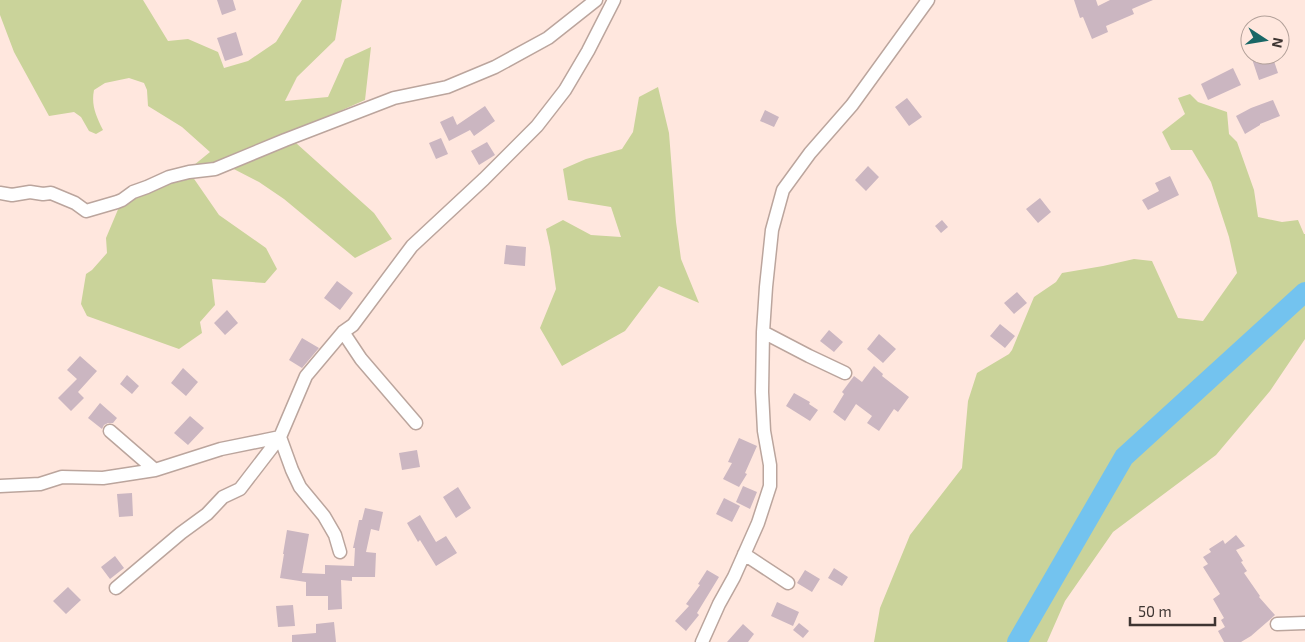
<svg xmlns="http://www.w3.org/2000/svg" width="1305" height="642" font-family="'Exo 2',sans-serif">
<rect width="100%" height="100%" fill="#ffe7de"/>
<path fill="#cad39a" d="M0,0H143L168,41L188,39L218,52L224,68L248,61L276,42L302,0H342L335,40L297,77L285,101L328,97L345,59L371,47L365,100L306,126L296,143L374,213L392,239L355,258L284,199L259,182L226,165L190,173L219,215L266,248L277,269L265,283L212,279L215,305L200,322L202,333L179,349L87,316L81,304L86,274L92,270L107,253L106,238L122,200L183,174L210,152L182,127L148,106L147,90L144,83L129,78L105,83L94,90C91,105 96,116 103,130L96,134L89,131L81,117L74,112L49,116L14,52L0,15Z
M658,87L669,133L676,222L681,259L699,303L659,286L625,331L562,366L540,328L556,289L550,247L546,229L563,220L591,235L621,237L611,207L568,200L563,169L586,159L622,149L633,132L639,97Z
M1190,94L1198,102L1227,112L1229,134L1237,142L1254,190L1258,217L1282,222L1298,220L1304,234H1305V339L1270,391L1216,455L1113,532L1065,601L1047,642H874L880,608L910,535L962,468L968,401L977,373L1009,354L1012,350L1034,297L1056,282L1062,273L1103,266L1134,259L1152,261L1178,318L1203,321L1237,273L1229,237L1211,182L1192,150H1171L1162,132L1185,114L1178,98Z"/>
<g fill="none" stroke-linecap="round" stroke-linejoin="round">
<path stroke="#73c3ef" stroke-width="20" d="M1017,642L1124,457L1305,292"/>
</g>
<path fill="#cbb6c1" d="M217,0H233L236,10L222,15Z
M1074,0H1096L1098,6L1110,0H1153L1132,9L1134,14L1106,26L1108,32L1092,39L1083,17L1080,18Z
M236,32L243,55L225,61L217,38Z
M1263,55H1272L1278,73L1259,80L1252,59Z
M1233,68L1241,85L1208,100L1201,84Z
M907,98L922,117L909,126L895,107Z
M1273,100L1280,116L1260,124V125L1245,134L1236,116L1251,108Z
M485,106L495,121L474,136L470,130L449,141L440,122L453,116L457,125Z
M765,110L779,117L774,127L760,121Z
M441,138L448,154L436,159L429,143Z
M487,142L495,155L479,165L471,151Z
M868,166L879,177L866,191L855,180Z
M1170,176L1179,195L1148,210L1142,200L1159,191L1155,183Z
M1040,198L1051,212L1038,223L1026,209Z
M942,220L948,227L941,233L935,226Z
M506,245L526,247L525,266L504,264Z
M337,281L353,293L340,310L324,298Z
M1017,292L1027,303L1014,314L1004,303Z
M227,310L238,323L225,335L214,323Z
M1000,324L1015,336L1005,348L990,336Z
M829,330L843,342L834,352L820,341Z
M879,334L896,349L883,363L867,349Z
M302,338L319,348L302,368L289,360Z
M80,356L97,371L78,392L84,398L71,411L58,398L77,379L67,370Z
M874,366L883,374L882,376L909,397L898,412L894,409L879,431L867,423L872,416L856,404L845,421L833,412L844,394L842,392L854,376L862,382Z
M183,368L198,382L186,396L171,383Z
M127,375L139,386L132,394L120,384Z
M794,393L810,402L809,404L818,410L810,421L786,406Z
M100,403L117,418L113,423H108L104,425L102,429L88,418Z
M190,416L204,428L188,445L174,433Z
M739,438L757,446L745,473L747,474L739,487L723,479L732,463L728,462Z
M417,450L420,467L402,470L399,453Z
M743,486L757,492L750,509L736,502Z
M458,487L471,508L456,518L443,497Z
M132,493L133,516L119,517L117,494Z
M724,498L740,506L732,522L716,514Z
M365,508L383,512L379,531L371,529L366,552L376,553L375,577H352V581L341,580L342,609L328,610V596H306V582L280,578L284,554H283L287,530L309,534L302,573L325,574V565L354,566L355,548H353L359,520H362Z
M420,515L436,542L446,536L457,553L436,566L420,540L418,542L407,523Z
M1236,535L1245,546L1236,550L1243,561L1241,562L1247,571L1244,573L1260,596L1259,597L1275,615L1251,636L1241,642H1224L1218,631L1225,627L1221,620L1224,618L1213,599L1220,594L1203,567L1208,564L1203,557L1211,552L1209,549L1223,540L1225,544Z
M115,556L124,568L110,579L101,567Z
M834,568L848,577L842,586L828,578Z
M707,570L719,577L697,613L699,615L686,631L675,621L689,606L686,604L700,585L698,584Z
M805,570L820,579L812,592L797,583Z
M68,587L81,600L66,614L53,601Z
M777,602L799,612L793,626L771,616Z
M293,605L295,626L278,627L276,606Z
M334,622L336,642H292V635L316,633V624Z
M799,623L809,631L803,638L793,630Z
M743,624L754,634L748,642H727Z"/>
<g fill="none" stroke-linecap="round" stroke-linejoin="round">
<defs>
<path id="minor" d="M0,193L12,195L30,192L43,194L51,193L75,203L86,211L117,202L122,200L133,192L147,187L169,177L189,172L215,169L285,140L394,98L447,87L495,67L548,38L596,0
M343,332L361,359L416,423
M763,332L809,356L845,373
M110,431L155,470
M0,486L40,484L62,477L103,478L155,470L221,449L280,437L292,470L300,487L324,516L335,535L340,552
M744,554L788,583
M116,588L181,533L207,514L223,497L240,489L280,437L306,376L343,332L353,325L412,246L484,179L537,126L565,90L588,51L614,0
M1277,624L1305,623
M702,642L719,604L734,577L758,523L770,486V465L764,431L762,392L763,332L766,287L772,230L783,190L810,153L852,105L928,0"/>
</defs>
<use href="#minor" stroke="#bba59d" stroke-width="15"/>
<use href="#minor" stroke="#fff" stroke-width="12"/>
</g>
<g transform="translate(1265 40) rotate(102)"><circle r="24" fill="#ffe7de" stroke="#b2a099"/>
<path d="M0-4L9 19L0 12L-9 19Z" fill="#196766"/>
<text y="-8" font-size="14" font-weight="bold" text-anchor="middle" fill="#3e3532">N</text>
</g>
<path d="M1130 617v8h85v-8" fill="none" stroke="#3e3532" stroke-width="2.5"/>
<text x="1138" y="617" font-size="15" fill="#3e3532" stroke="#ffe7de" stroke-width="4" paint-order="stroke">50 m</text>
</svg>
